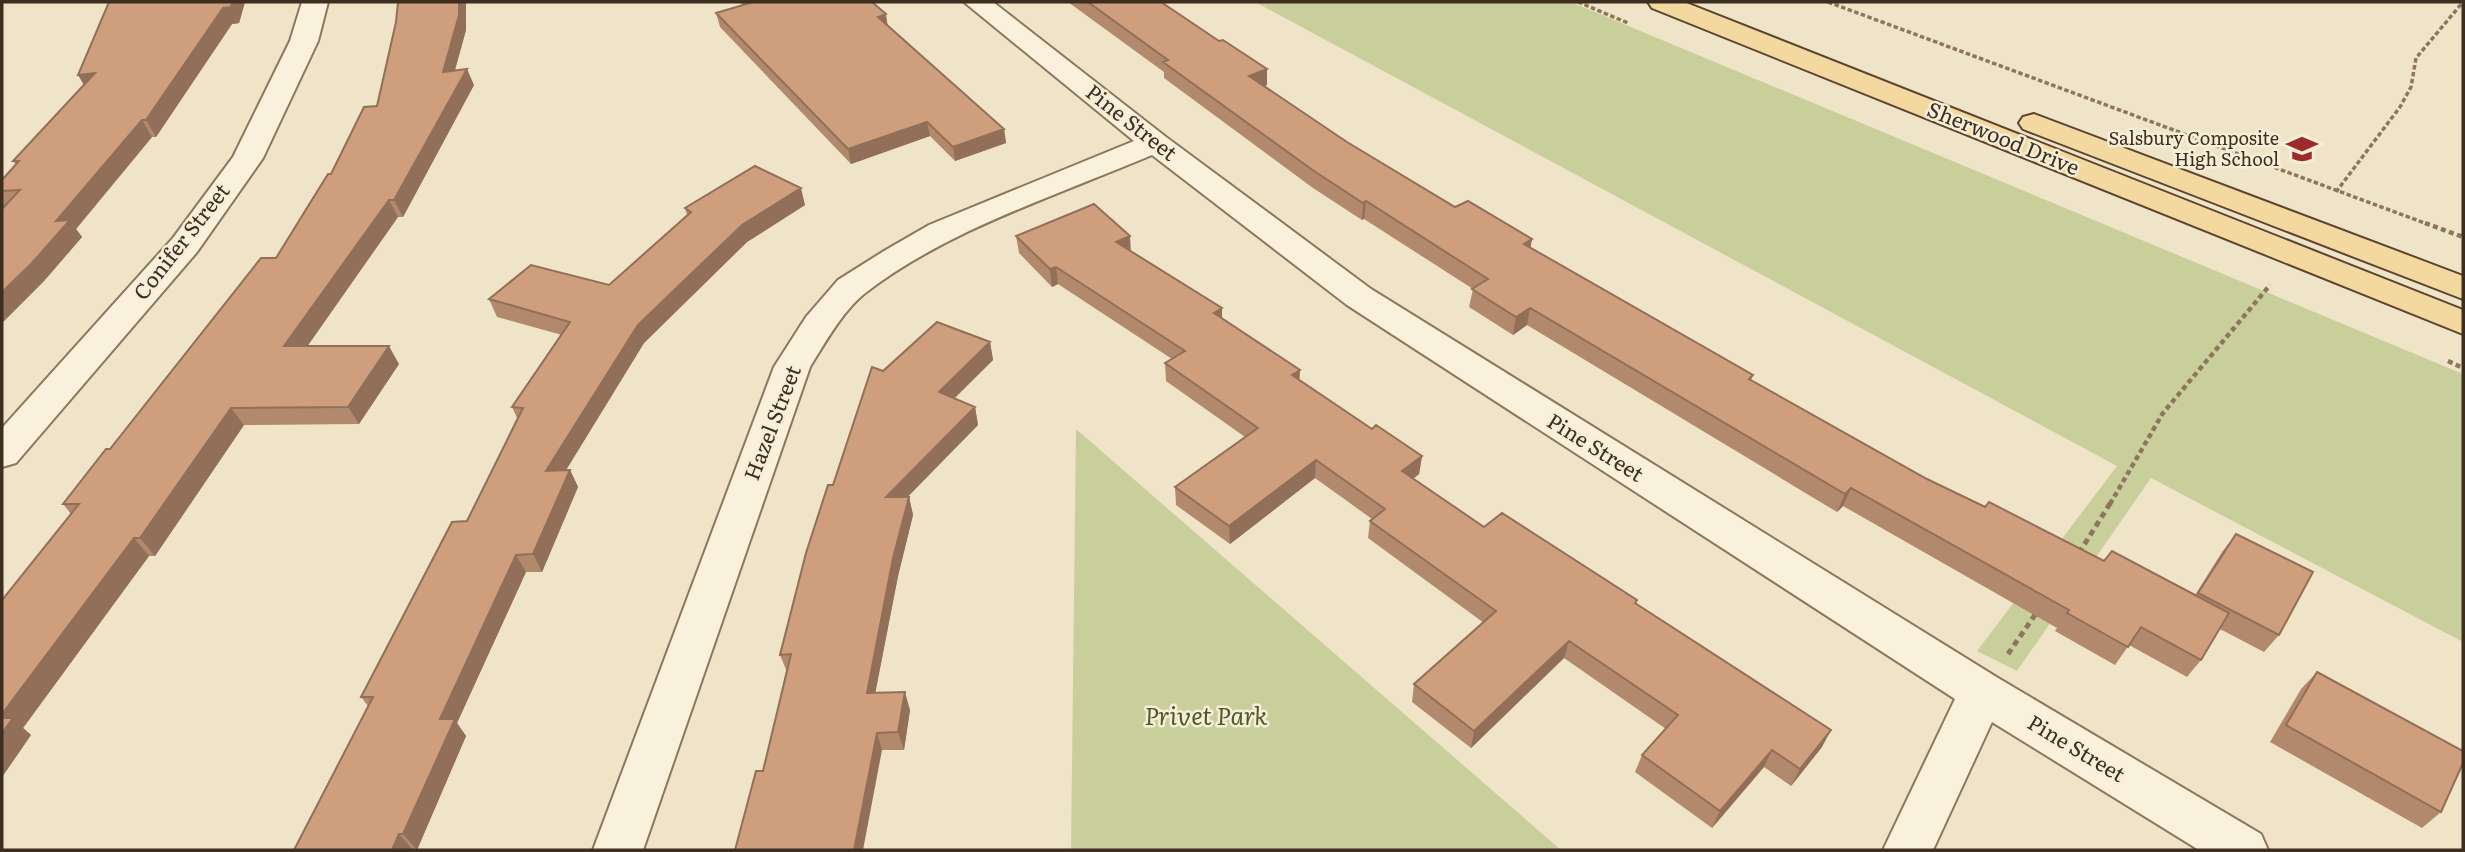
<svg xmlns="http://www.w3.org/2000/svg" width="2465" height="852" font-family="Literata,serif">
<rect width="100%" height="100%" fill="#f0e4c8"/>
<path fill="#c9cf9b" d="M1255,2H1571L2463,374V642L2151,478L2017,671L1977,651L2117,466Z
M1076,429L1561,850H1071Z"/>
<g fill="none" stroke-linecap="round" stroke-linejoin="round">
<defs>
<path id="minor" d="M302,2H328L318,41L263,158L197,252L16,463L2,467V428L173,238L233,157L290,41Z
M964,2H993L1166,137L1371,289L1998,678L2261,834L2268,850H2199L1992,722L1933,850H1883L1955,699L1347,305L1152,155C1058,195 944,231 864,294C842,312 825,343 810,367L643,850H593L774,367L806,317L838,280L884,251L929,225L1134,141Z"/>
<path id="major" d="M1648,2H1684L2463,310V334L1652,8Z
M2034,114L2463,276V299L2023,129L2019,123L2023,117Z"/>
</defs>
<use href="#minor" stroke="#8d765c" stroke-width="4"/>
<use href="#major" stroke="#5b4430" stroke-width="4"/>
<path stroke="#8d765c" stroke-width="3.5" stroke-dasharray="4.5 2.5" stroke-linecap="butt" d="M1578,2L1628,23
M1828,2L2430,225
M2336,192L2400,107L2411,87L2416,58L2463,2"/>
<path stroke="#8d765c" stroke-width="4.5" stroke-dasharray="5 3.5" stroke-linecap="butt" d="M2425,223L2463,237
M2448,361L2463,368
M2110,504L2163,413L2270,285"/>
<path stroke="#8d765c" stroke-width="5" stroke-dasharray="6 4.5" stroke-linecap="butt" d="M2079,553L2111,502
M2008,654L2037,612"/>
<use href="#minor" fill="#faf1dc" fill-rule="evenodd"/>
<use href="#major" fill="#f3d9a0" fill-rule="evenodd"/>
</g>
<path fill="#b2896c" d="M109,2H245L239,23L232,24L156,137H152L76,229L82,237L44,281L2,323V209L3,208L2,207V180L16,165L13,161L84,85Z
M398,2H466V30L455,70L474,85L403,217H398L307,346L399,364L359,424L244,425L155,556H149L23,728L31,735L2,777V600L71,514L63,504L276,258L331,174L377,106L396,22Z
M739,2H872L888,26L1004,129L1006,143L955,161L930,136L851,164L720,27L716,13L743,5Z
M1068,2H1161L1219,41L1267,69V85L1264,86L1347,142L1455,207L1532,239L1530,248L1753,375L1751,380L1927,479L2104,561L2195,595L2222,552L2236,534L2279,635L2264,652L2220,629L2201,660L2187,677L2129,645L2115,665L2055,631L2057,628L1843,506L1837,512L1527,325L1513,335L1469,307L1473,289L1364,219L1362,220L1313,188L1164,78V72Z
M805,205L747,242L644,343L566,470H570L578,487L542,572H526L457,723L466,736L417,850H294L368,706L361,697L467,521L517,418L512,407L562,335L497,317L489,299L609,285L687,215L685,208Z
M1016,236L1131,251L1222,308V318L1299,380L1372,429L1422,456L1419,474L1413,479L1484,527L1636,604L1822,747L1791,786L1764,767L1712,828L1635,772L1642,755L1666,729L1564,658L1471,748L1412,702L1414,684L1484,623L1368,538L1370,521L1372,519L1315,478L1230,544L1176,505L1175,487L1245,437L1166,381L1165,363L1172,359L1058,284L1052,287L1019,253Z
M990,342L993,360L954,399L975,407L978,425L907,497H909L913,515L898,576L875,693L910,710L904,750H882L763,771L787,672L780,655L833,485L883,371Z
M2317,672L2441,812L2422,828L2270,742L2301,689Z"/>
<path fill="#916f58" d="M232,2H245L239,23L232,24L156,137L146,120L223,8Z
M459,2H466V30L450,88L443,72Z
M886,14L888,28L878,17Z
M467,69L474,85L403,217L394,200Z
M1267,69V85L1249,92V76Z
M95,73L88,92L78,75Z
M142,120L152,137L76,229L82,237L44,281L2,323V292L56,221Z
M927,122L930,136L851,164L848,149Z
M1004,129L1006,143L955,161L953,147Z
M801,188L805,205L747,242L644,343L555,488L546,471L638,325L742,225Z
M389,200L398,217L295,364L284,346Z
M1366,201L1364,219L1362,220L1363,203Z
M1130,236L1131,254L1116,242Z
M1532,239L1529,256L1524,244Z
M1056,267L1058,284L1052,287L1050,269Z
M1222,308V326L1214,313Z
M1530,308L1527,325L1513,335L1516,317Z
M990,342L993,360L942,410L939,392Z
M389,346L399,364L359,424L348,407Z
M1300,370L1299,388L1292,375Z
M975,407L978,425L890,515L886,497Z
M231,408L244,425L155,556L140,538Z
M1422,456L1419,474L1400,489L1402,471Z
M1316,460L1315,478L1230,544L1229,526Z
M570,470L578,487L542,572L533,554Z
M1851,488L1843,506L1837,512L1845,494Z
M909,497L913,515L898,576L872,710L867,693L893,558Z
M134,538L149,556L23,728L31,735L2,777V714Z
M516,555L526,572L457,723L466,736L417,850L403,834L440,719Z
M1569,641L1564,658L1471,748L1474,731Z
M905,692L910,710L904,750L898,732Z
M1831,730L1822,747L1791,786L1800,769Z
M877,733L882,750L863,850H854Z
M1772,750L1764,767L1712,828L1720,811Z
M399,834L413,850H392Z"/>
<path fill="#cf9f7d" stroke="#916f58" stroke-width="2" d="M109,2H232L231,7L223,8L146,120H142L56,221L70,220L31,264L2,292V209L20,190L2,191V180L19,161H13L95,73L78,75Z
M398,2H459V15L443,72L467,69L394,200H389L284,346H389L348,407L231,408L140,538H134L2,714V600L79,504H63L106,449H110L261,258H276L328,174H331L364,107L377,106L396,22Z
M749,2H872L886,14L878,17L1004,129L953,147L927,122L848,149L716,13L750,3Z
M1088,2H1161L1219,41L1223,40L1267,69L1249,76L1347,142L1455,207L1468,201L1532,239L1524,244L1753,375L1749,379L1927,479L1985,507L1989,502L2104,561L2112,551L2229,613L2201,660L2141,627L2128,647L2067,613L2069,610L1851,488L1845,494L1530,308L1516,317L1472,289L1488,279L1366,201L1363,203L1314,171L1163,62L1168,60Z
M755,166L801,188L742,225L638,325L546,471L570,470L533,554L516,555L440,719H455L403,834H399L392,850H294L373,697H361L452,522L467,521L523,408L512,407L570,322L489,299L531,265L609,285L691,212L685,208Z
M1094,204L1130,236L1116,242L1222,308L1214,313L1300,370L1292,375L1372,429L1376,425L1422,456L1402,471L1484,527L1502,513L1637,600L1635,603L1831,730L1800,769L1772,750L1720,811L1642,755L1678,715L1569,641L1474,731L1414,684L1496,611L1370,521L1385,509L1316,460L1229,526L1175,487L1258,428L1165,363L1185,351L1056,267L1050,269L1016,236Z
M937,322L990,342L939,392L975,407L886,497H909L893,558L867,693L905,692L898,732L877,733L854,850H735L756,771H763L791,654L780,655L806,553L828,485H833L872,367L883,371Z
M2236,534L2313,572L2279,635L2198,593Z
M2317,672L2463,751V763L2441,812L2286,725Z
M4,715L2,718H13L2,733V716Z"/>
<defs>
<symbol id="school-bare" viewBox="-9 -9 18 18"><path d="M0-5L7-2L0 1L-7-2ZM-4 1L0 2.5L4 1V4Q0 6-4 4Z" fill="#9e2a2b" stroke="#f7eed8" stroke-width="2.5" paint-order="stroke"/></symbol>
</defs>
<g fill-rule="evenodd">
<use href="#school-bare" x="2280" y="127" width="44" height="44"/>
</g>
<g text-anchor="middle" stroke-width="5" stroke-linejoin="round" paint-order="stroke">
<g font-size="18" fill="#3d2e20" stroke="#f7eed8" text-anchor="end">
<text x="2279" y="145">Salsbury Composite<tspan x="2279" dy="21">High School</tspan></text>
</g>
<g font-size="21" fill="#3d2e20" stroke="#f7eed8">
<text transform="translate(1131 123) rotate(38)" y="7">Pine Street</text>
<text transform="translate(2003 139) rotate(22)" y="7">Sherwood Drive</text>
<text transform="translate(182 242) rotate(-52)" y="7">Conifer Street</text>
<text transform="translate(773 423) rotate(-69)" y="7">Hazel Street</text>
<text transform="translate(1595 448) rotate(32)" y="7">Pine Street</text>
<text transform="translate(2076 749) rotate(31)" y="7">Pine Street</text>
</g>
<g font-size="24" font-style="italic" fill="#4d5a26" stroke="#f7eed8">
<text x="1206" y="725">Privet Park</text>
</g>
</g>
<rect width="2465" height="852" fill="none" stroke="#3d2e20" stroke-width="7"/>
</svg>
